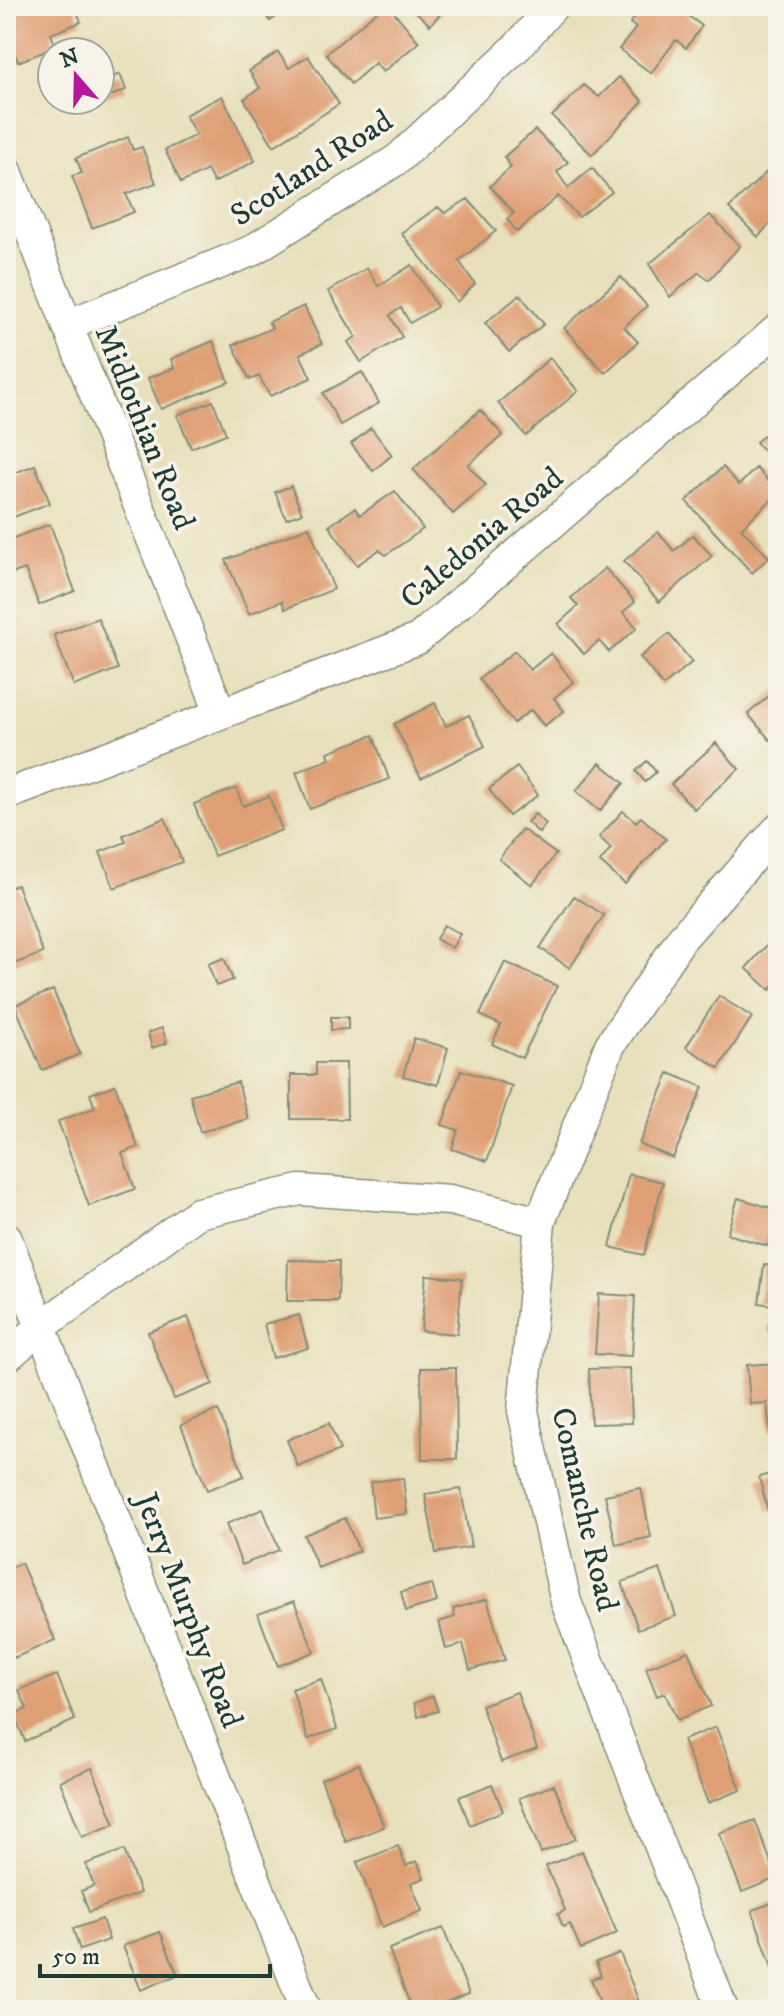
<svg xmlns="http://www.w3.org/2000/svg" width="784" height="2016" font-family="'IM FELL DW Pica',serif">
<rect width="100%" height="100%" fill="#f7f3e8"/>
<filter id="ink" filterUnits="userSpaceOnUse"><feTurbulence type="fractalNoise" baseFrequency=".0125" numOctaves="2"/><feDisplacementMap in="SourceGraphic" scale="16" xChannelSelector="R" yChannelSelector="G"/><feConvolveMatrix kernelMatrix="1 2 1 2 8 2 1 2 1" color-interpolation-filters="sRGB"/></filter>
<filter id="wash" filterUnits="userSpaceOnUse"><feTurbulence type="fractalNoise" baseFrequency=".006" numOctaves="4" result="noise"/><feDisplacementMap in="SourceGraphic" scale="32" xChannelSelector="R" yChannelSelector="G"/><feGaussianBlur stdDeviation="1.8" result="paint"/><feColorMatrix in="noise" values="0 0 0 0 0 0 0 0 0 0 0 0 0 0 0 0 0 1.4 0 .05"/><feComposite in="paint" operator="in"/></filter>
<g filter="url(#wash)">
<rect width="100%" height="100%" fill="#e8e0bc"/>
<g id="blocks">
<path fill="#df9f74" d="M6,6H75L81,22L51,34L56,47L18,62L6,31Z
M260,6H277L281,13L270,21Z
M383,6H389L419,42L383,72L375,63L351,84L326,54Z
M410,6H448L430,25Z
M643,6H675L702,26L686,48L676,40L651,73L619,49L636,28L630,23Z
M278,52L289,68L308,56L339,104L274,146L244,99L260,88L249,71Z
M120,74L126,90L100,100V82Z
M619,77L643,101L592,155L552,116L584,85L599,97Z
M222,96L255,161L214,183L207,170L181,183L165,150L196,135L185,115Z
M535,130L568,162L557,172L568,188L592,168L612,192L579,217L558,196L517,232L507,219L514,213L490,186L511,167L504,157Z
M128,137L133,150L142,147L156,183L126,194L134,212L92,228L72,176L82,173L76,158Z
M778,161V215L758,237L729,208Z
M468,199L496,231L459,261L475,284L457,302L401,233L438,207L445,213Z
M710,215L740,246L709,280L699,272L670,297L649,264Z
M412,265L437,307L410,323L401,308L390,315L402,337L361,362L348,342L356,337L328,291L367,268L378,286Z
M621,277L647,306L624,327L638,342L605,373L564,328Z
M520,295L544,324L509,352L485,323Z
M304,306L322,344L300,354L311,378L270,396L259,376L250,380L233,345L272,328L269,322Z
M213,341L229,382L161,409L148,378L174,368L171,359Z
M550,358L578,391L526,436L498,403Z
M362,372L379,403L340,425L323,393Z
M213,401L226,434L191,448L177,415Z
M480,410L503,435L468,465L486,485L453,514L413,469Z
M778,424V468L756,442Z
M371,428L392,455L373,471L351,444Z
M6,459L12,474L35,465L50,503L6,520Z
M723,467L739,485L756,468L778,491V494L741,528L769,557L752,573L686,501Z
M291,486L302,513L286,519L275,492Z
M395,491L423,529L386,555L379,550L357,565L329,526L355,508L360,515Z
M50,524L75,591L39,605L25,569L6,576V541Z
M309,527L334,589L285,609L282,601L249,614L226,560Z
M658,532L674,551L693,535L712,556L659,602L624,561Z
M605,568L635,602L623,612L637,628L609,652L599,641L584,654L558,624L578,606L571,598Z
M98,618L118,669L74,686L54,635Z
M669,634L692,662L663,686L640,657Z
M515,651L530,670L551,653L573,682L554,698L564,711L544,726L531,710L514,723L479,679Z
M778,688V733L770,740L748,714Z
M435,703L446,726L469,715L485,746L421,778L394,724Z
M373,735L389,779L310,809L296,772L330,759L328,752Z
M716,743L739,769L694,809L671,784Z
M647,761L656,772L645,782L636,771Z
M600,763L624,783L600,811L576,791Z
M517,767L538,795L509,816L489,789Z
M236,788L243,806L269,796L282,830L214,856L194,804Z
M623,811L636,822L641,817L666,839L625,884L600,862L611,848L599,837Z
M535,814L546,824L539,833L527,822Z
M165,818L182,862L114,888L100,852L126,842L123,835Z
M522,829L556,854L532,885L499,859Z
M17,885L43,953L6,967V889Z
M574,896L604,915L570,968L540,948Z
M444,925L460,934L452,948L436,939Z
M778,933V981L770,990L746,968Z
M224,958L233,980L216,986L208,964Z
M505,962L557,986L522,1058L492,1044L501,1025L480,1015Z
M53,990L80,1054L42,1070L15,1005Z
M719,996L752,1017L719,1068L686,1047Z
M331,1017H348V1029L331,1030Z
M162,1028L167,1043L152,1048L148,1033Z
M414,1038L448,1048L438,1085L403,1076Z
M316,1063H346L347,1119H291V1075H316Z
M461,1070L512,1086L487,1161L452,1149L458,1130L442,1125Z
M669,1073L703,1087L673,1158L639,1144Z
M238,1082L248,1119L200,1132L190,1095Z
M115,1085L138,1147L122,1153L135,1189L89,1206L58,1121L95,1108L90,1094Z
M629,1174L663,1182L644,1255L610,1247Z
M738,1198L778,1210L768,1246L727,1234Z
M288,1260L339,1261L338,1301H287Z
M764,1265L778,1266V1333L769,1332L772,1305L759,1303Z
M426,1275L462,1278L457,1334L421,1331Z
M599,1294L635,1296L632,1356L595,1354Z
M299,1315L308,1348L273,1358L264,1324Z
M188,1317L213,1384L174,1399L148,1332Z
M778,1363V1431H770L767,1403L750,1404L747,1365Z
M421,1368H456L457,1459H422Z
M630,1368L632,1423L591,1424L589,1369Z
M218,1410L244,1476L207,1490L181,1425Z
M329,1423L340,1450L298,1467L287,1440Z
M778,1472V1509L768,1511L759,1477Z
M403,1478L407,1514L374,1518L370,1482Z
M641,1488L651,1537L616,1545L605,1495Z
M461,1489L471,1547L436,1553L425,1494Z
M263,1509L279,1550L242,1565L226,1524Z
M345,1518L359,1551L318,1568L304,1535Z
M21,1563L55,1640L14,1658L6,1640V1570Z
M660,1569L676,1616L638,1629L622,1582Z
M432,1584L437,1602L406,1611L401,1592Z
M487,1599L505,1660L470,1670L463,1644L446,1649L439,1622L455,1617L453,1609Z
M294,1601L314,1652L278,1666L258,1614Z
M688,1651L711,1706L677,1720L665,1693L657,1696L646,1668Z
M57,1675L75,1720L25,1741L14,1714L27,1709L19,1690Z
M321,1679L337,1729L308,1739L292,1689Z
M517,1692L537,1749L501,1762L481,1705Z
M433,1696L438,1711L418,1717L414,1703Z
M716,1727L741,1790L708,1803L683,1740Z
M359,1764L384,1827L346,1842L321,1779Z
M92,1768L115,1824L82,1837L60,1781Z
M492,1784L503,1811L470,1825L459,1797Z
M554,1785L576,1839L541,1853L519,1798Z
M755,1820L777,1878L742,1892L719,1833Z
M398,1846L406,1866L417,1861L424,1878L411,1883L422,1911L382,1927L357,1862Z
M124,1850L140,1893L89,1912L81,1891L94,1886L86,1864Z
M582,1851L617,1933L581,1949L570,1924L563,1927L558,1914L565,1910L546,1866Z
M778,1901V1972L774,1973L752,1910Z
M102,1919L109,1940L80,1950L73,1929Z
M443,1928L469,1994L428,2010H412L389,1949Z
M160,1932L178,1975L141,1990L123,1946Z
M620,1953L642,2010H603L591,1979L601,1976L596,1962Z"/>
</g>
</g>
<g filter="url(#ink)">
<use href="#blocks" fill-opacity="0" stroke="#848e78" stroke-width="2"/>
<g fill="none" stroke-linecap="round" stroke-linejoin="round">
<defs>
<path id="minor" d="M6,169L220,712
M67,325L251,251L398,159L518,46L553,6
M6,795L418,639L778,329
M6,1237L306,2010
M6,1358L42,1326L198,1213L300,1190L450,1200L540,1222
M723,2010L566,1602L523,1411L540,1222L610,1045L682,938L778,829"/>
</defs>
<use href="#minor" stroke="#848e78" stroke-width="33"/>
<use href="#minor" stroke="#fff" stroke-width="30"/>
</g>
</g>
<g text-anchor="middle" stroke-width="7" stroke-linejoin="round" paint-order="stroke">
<g font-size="32" fill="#1f3d34" stroke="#f7f3e8">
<text transform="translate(311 167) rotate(-33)" y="11">Scotland Road</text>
<text transform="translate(146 427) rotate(68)" y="11">Midlothian Road</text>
<text transform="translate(481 537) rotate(-40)" y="11">Caledonia Road</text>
<text transform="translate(586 1509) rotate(77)" y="11">Comanche Road</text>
<text transform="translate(190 1610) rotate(69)" y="11">Jerry Murphy Road</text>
</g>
</g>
<rect width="784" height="2016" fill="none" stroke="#f7f3e8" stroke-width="32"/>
<g transform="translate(76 76) rotate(340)"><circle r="38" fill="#f7f3e8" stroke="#a1aaa0" stroke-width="2"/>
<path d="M0-6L14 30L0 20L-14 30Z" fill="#b5179e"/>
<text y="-12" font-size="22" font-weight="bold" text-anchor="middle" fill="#1f3d34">N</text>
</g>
<path d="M40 1964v12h230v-12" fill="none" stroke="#1f3d34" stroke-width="4"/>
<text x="52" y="1964" font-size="24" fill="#1f3d34" stroke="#f7f3e8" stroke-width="6" paint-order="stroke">50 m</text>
</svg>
